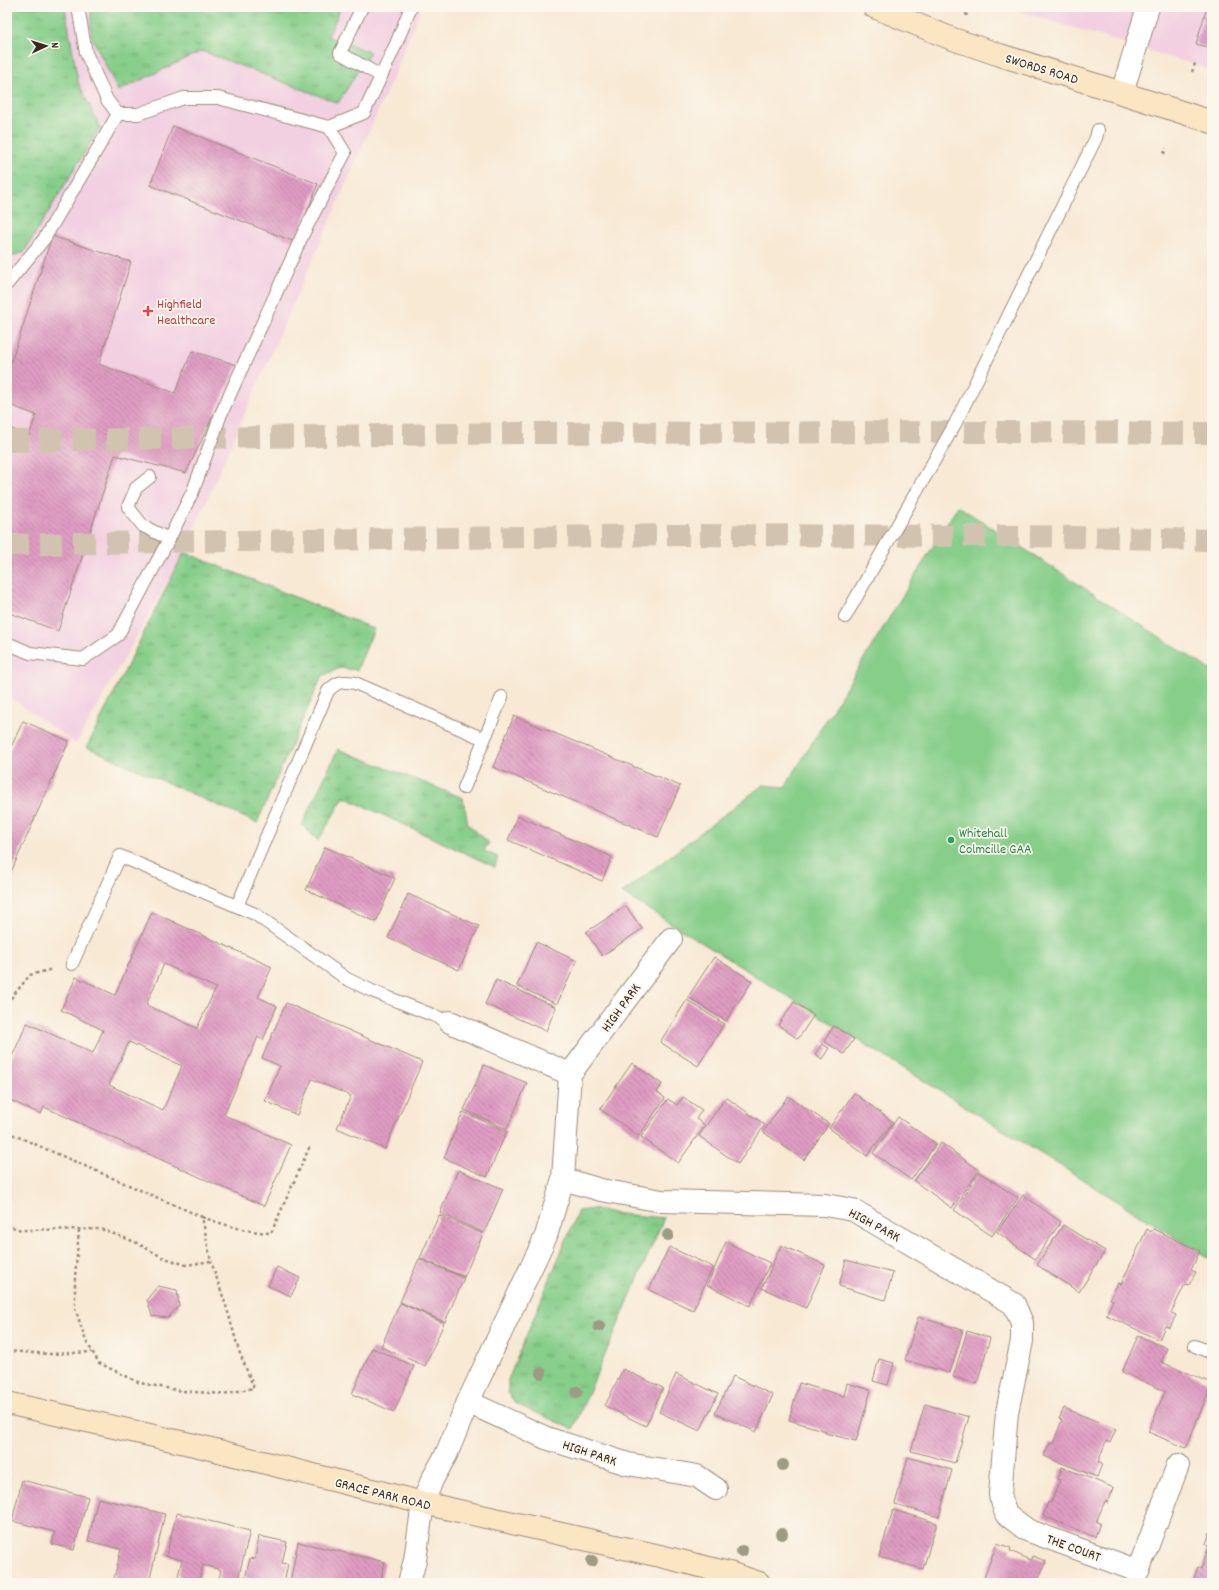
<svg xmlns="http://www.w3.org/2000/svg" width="1219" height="1590" font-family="Dekko,sans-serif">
<defs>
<pattern id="grass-tufts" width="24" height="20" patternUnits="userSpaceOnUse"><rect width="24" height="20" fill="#86ce8a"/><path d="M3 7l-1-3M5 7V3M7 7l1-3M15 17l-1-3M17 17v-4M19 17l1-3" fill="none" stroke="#6fa770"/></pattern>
<pattern id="building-back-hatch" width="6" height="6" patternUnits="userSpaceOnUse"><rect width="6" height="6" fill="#df9cc2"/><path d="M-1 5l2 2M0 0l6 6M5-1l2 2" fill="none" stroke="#b67f9d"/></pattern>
</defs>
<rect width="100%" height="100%" fill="#fbf7ec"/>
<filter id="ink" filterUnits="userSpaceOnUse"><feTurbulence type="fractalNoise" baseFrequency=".025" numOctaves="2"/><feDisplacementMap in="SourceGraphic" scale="8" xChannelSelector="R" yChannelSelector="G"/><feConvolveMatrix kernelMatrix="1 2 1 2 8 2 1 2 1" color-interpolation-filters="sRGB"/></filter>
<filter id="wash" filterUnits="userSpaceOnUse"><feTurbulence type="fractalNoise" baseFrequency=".012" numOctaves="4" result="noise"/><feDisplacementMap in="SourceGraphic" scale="16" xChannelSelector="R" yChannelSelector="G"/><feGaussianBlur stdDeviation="0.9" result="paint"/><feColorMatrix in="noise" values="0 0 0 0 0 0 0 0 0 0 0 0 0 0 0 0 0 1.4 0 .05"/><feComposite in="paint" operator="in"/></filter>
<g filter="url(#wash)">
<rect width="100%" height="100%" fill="#f8e9d5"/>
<path fill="#f2cfe1" d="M7,7H421L396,70L184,552L76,744L16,701L7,697Z
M1005,7H1212V70Z"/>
<path fill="url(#grass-tufts)" stroke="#607c54" d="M7,7H65L78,82L100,127L24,252L7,258Z
M91,7H341L328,37L370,52L338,103L202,51L118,91L91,35Z
M184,552L374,629L357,670L340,668L322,676L257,823L87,747Z
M338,749L463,798L468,824L489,843L484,851L498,857L495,867L344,797L318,841L302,825Z
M593,1209L620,1214L664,1218L573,1429L516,1404L508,1393V1380L578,1211Z"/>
<path fill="#86ce8a" stroke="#607c54" d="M958,506L1212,671V1260L622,893L763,785L785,787Z"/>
<g id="blocks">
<path fill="url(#building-back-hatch)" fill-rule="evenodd" d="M1207,7H1212V48L1196,44Z
M173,126L318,184L295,242L150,185Z
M52,236L131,262L99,364L175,393L192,351L237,365L186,473L115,455L58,631L7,612V427L29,436L36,415L7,404V375Z
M514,716L680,786L658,837L493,767Z
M23,721L69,741L7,881V756Z
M518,816L612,857L602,881L508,840Z
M325,847L395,878L376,922L306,890Z
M408,894L479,926L459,970L388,938Z
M626,906L642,929L602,956L586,932Z
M152,912L272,967L258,997L277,1006L263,1040L258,1037L224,1115L291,1145L264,1206L44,1107L41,1114L7,1099V1068L27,1023L93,1053L103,1030L61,1010L76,977L115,995ZM164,964L216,988L197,1028L146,1005ZM129,1042L182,1066L163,1110L109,1085Z
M536,942L577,961L557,1004L517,986Z
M714,957L752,981L726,1021L688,997Z
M496,980L556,1007L546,1031L485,1004Z
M687,1000L724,1024L698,1066L660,1042Z
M794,1002L814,1015L798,1039L778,1025Z
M286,1003L422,1062L385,1149L337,1128L351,1096L312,1079L297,1115L265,1101L280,1066L262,1058Z
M834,1026L854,1039L844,1054L824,1041Z
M822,1044L829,1048L822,1059L815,1054Z
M632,1063L662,1084L657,1092L665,1098L639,1136L600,1109Z
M484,1065L527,1083L507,1129L464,1110Z
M854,1093L893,1122L867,1156L829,1128Z
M788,1096L829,1124L804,1160L763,1132Z
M683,1097L702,1110L696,1119L705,1125L678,1163L641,1137L668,1099L677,1105Z
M726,1097L765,1125L738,1164L699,1136Z
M463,1112L507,1131L487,1177L444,1158Z
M898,1117L936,1144L911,1180L873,1153Z
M941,1143L979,1170L952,1208L914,1181Z
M458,1170L503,1189L484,1233L440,1213Z
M979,1172L1018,1198L992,1236L954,1210Z
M1023,1195L1061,1222L1035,1259L997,1232Z
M439,1215L483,1234L464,1277L420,1258Z
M1063,1225L1105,1251L1079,1292L1037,1265Z
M1147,1229L1151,1232L1153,1229L1200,1251L1191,1270L1196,1272L1189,1285L1185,1284L1171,1313L1176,1315L1170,1328L1165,1326L1159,1340L1106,1315L1113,1300L1110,1299L1118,1283L1121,1284Z
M726,1242L770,1263L750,1306L707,1285Z
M781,1245L825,1265L806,1308L762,1288Z
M669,1247L713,1267L693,1310L649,1290Z
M419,1259L464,1278L445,1322L400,1302Z
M846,1260L893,1273L885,1300L839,1286Z
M277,1267L300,1278L291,1296L268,1286Z
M158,1286L177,1290L179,1306L168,1318L152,1316L147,1299Z
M400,1303L444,1323L425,1366L381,1347Z
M918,1317L963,1330L950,1373L905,1360Z
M967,1331L990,1338L977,1384L953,1377Z
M1138,1336L1167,1348L1161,1362L1212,1383L1186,1448L1148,1432L1165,1391L1122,1372Z
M372,1348L414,1366L394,1412L352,1394Z
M879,1359L894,1363L888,1385L873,1381Z
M623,1369L663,1388L646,1426L605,1406Z
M676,1374L718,1394L700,1431L659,1412Z
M733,1376L773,1395L756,1432L715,1413Z
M799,1383L844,1396L847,1383L871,1390L856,1441L825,1433L826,1431L789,1420Z
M925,1404L969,1417L955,1463L911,1451Z
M1064,1408L1116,1429L1110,1443L1106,1441L1098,1462L1102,1464L1097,1477L1044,1456L1050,1443L1053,1444L1057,1433L1062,1420L1059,1419Z
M908,1457L952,1470L939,1517L895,1504Z
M1062,1467L1114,1488L1108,1502L1105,1501L1096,1522L1100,1523L1095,1537L1043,1516L1048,1502L1051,1503L1060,1480L1058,1479Z
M7,1477L10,1478L8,1489H7Z
M22,1480L88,1497L74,1550L52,1544L55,1532L12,1521Z
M98,1498L165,1514L149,1583H113L121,1549L88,1541Z
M893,1510L937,1523L923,1569L879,1557Z
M177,1513L250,1531L237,1583H218L221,1570L203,1565L199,1581L178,1576L182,1560L166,1556Z
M1210,1532L1212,1533V1583H1198L1193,1581L1198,1567L1201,1569L1205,1558L1209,1545L1206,1544Z
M259,1536L287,1542L282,1563L288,1564L284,1583H266L245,1578L250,1558L255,1559Z
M298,1542L385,1562L380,1583H290Z
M997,1543L1011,1548L1010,1551L1031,1560L1032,1556L1046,1561L1037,1583H982Z"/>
</g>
</g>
<g filter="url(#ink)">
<use href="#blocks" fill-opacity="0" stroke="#9a8a7a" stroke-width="1"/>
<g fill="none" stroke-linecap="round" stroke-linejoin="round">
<path stroke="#d2c3b0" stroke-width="22" stroke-dasharray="22 11" stroke-linecap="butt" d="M7,441L517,433L1003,432L1212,433
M7,545L87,543L675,535L1024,536L1212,540"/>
<defs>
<path id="lane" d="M362,7L340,53L381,76
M118,114H138L184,98H218L329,127L364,113L396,44L411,7
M7,284L44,239L118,114L107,100L86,53L78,7
M150,477L136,488L128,507L143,526L169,539
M845,617L955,424L1096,138L1098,130
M7,643L30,653L83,659L118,635L169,539L193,491L221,414L303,234L345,153L329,127
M464,788L502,697
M237,906L328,691C338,681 342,681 355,683L484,739
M72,964L120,856L255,914L347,979L372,991L450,1022
M1195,1346L1212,1353"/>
<path id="street" d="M1122,93L1148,7
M450,1022L570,1074
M563,1179L601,1190L662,1201L825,1205L853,1210L1014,1304L1022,1323V1341L1007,1412L1000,1495L1006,1514L1027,1530L1138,1571L1178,1465
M468,1402L546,1438L628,1464L697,1476L716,1489
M409,1583L415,1560L423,1503L432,1480L446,1455L468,1402L546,1236L563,1179L570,1074L671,939"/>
<path id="secondary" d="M874,7L950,38L1000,55L1122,93L1212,122
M7,1403L203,1447L423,1503L660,1556L729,1573L759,1583"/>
</defs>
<use href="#lane" stroke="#9a8a7a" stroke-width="14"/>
<use href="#street" stroke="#9a8a7a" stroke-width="24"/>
<use href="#secondary" stroke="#9a8a7a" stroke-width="24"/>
<path stroke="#9a8a7a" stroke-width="2.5" stroke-dasharray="3 3" stroke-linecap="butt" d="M956,7L965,11L967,16
M1192,72L1196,61
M1164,154L1166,148
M7,1003L30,975L53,969
M7,1132L202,1217L211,1261L186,1265L162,1257L135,1242L101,1229L21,1230L7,1225
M202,1217C225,1225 247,1232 271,1233L310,1146
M79,1230L75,1277V1308L86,1341L99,1363L140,1383L182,1391L223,1394L254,1388L239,1351L227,1309L211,1261
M7,1351L50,1354L92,1352"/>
<use href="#lane" stroke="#fff" stroke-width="12"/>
<use href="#street" stroke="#fff" stroke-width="22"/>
<use href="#secondary" stroke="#fbe6c4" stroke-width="22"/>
</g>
<g fill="#9d9b82">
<circle cx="668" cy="1235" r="6"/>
<circle cx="599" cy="1326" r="6"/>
<circle cx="541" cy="1373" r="6"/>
<circle cx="577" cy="1392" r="6"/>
<circle cx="783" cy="1465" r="6"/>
<circle cx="782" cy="1534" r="6"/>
<circle cx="742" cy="1551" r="6"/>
<circle cx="592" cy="1561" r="6"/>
</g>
</g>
<path fill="#e0444e" stroke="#fbf7ec" stroke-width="1.5" d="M146 305h4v4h4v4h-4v4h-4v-4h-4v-4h4z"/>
<circle fill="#2e9e5b" stroke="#fbf7ec" stroke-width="1.5" cx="951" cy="840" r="4"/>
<g text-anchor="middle" stroke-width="3.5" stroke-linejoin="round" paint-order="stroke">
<g font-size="14" fill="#3b2a1e" stroke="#fbf7ec">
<text transform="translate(1042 68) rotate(17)" y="5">SWORDS ROAD</text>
<text transform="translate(620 1007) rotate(-54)" y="5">HIGH PARK</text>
<text transform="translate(875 1224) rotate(28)" y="5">HIGH PARK</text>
<text transform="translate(590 1452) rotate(18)" y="5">HIGH PARK</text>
<text transform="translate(383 1493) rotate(14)" y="5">GRACE PARK ROAD</text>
<text transform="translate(1074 1547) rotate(20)" y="5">THE COURT</text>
</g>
<g font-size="14" fill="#be3a42" stroke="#fbf7ec" text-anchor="start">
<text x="157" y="308">Highfield<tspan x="157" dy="16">Healthcare</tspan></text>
</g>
<g font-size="14" fill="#27864d" stroke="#fbf7ec" text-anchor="start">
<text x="959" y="837">Whitehall<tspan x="959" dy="16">Colmcille GAA</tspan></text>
</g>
</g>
<rect width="1219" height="1590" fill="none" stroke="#fbf7ec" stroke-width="24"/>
<g transform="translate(46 46) rotate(86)" stroke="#fbf7ec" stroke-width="3" paint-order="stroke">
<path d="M0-3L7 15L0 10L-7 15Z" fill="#3b2a1e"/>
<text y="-6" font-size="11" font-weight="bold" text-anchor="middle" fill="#3b2a1e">N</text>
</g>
</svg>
